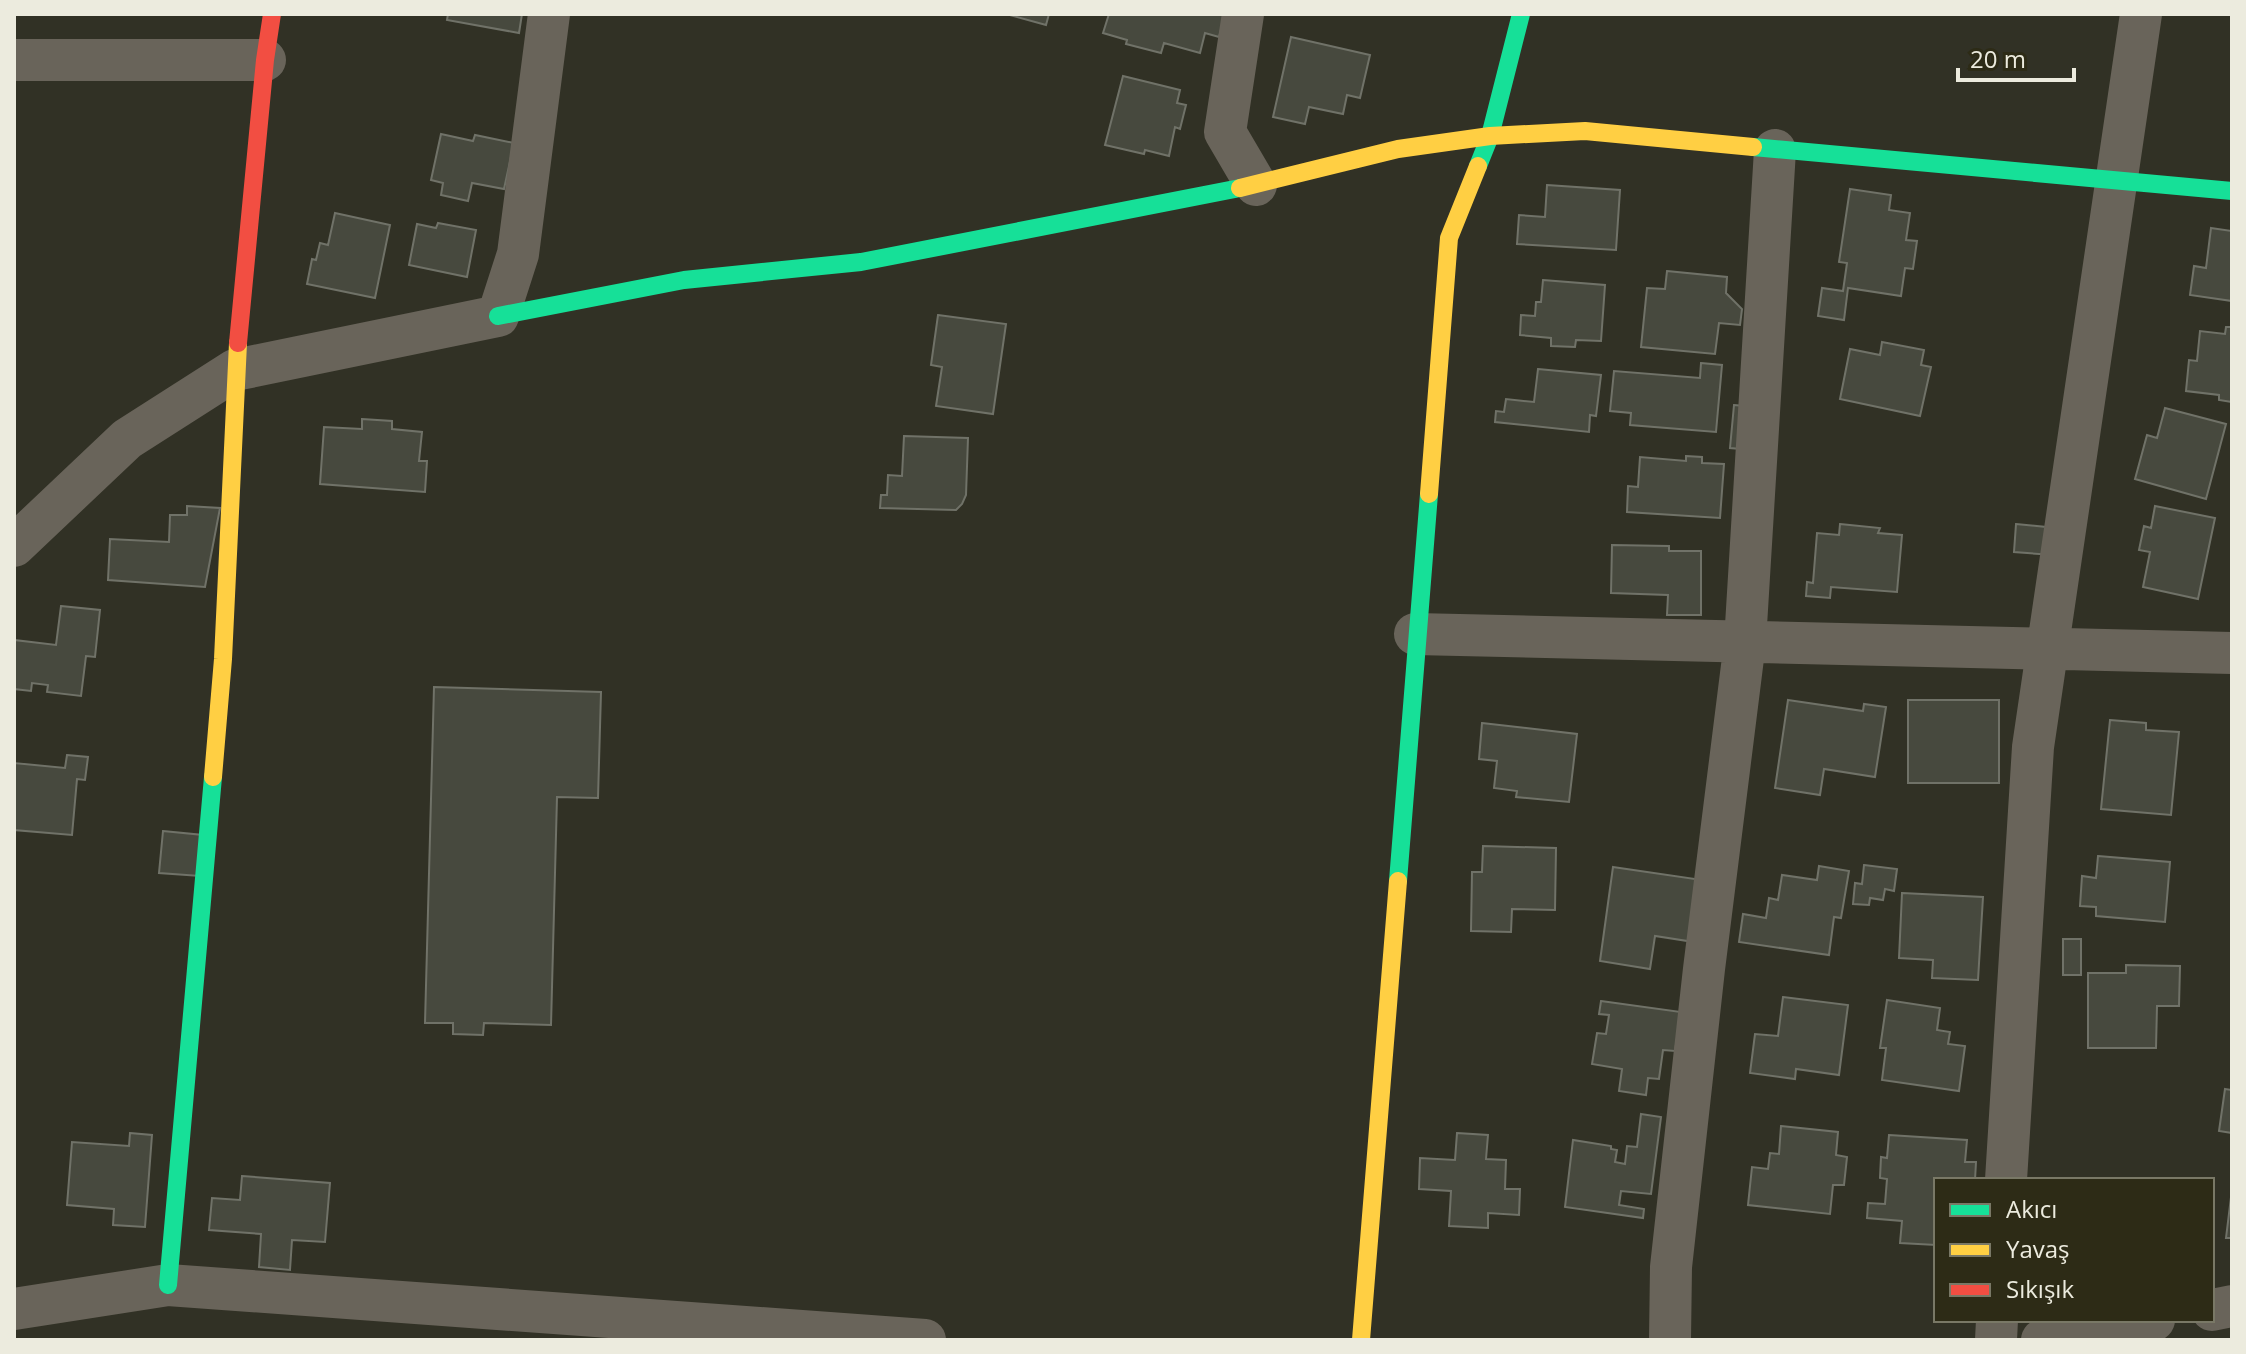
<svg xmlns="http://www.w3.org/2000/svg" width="2246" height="1354" font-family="'Open Sans',sans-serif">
<rect width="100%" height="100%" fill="#313125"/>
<path fill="#47493e" stroke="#707268" stroke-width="2" d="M448,14H522L519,33L447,20Z
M1006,14H1049L1046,25Z
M1109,14H1225L1219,37L1205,33L1200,53L1164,43L1161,53L1126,44L1127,40L1103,33Z
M1291,37L1370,55L1360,98L1347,95L1343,114L1309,107L1305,124L1273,117Z
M1123,76L1180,90L1177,103L1186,105L1180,129L1175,127L1169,156L1145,150L1144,154L1105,145Z
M441,134L473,141L475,135L514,143L504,189L472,183L468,201L441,195L443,183L431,180Z
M1547,185L1620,190L1616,250L1517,244L1519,215L1545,217Z
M1850,189L1891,195L1889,210L1910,213L1906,240L1917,241L1913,269L1905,268L1901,296L1848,288L1844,320L1818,316L1822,288L1843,291L1847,263L1839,262Z
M335,213L390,225L375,298L307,284L312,259L316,260L320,243L328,245Z
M438,223L476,230L467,277L409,265L417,224L436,228Z
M2211,228L2232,231V301L2190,295L2194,266L2206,268Z
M1667,271L1727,277L1726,293L1742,309L1740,325L1719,323L1715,354L1641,347L1647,288L1665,289Z
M1543,280L1605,285L1601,341L1576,340L1575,347L1551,346V338L1520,335L1521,315L1535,316L1536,302H1541Z
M938,315L1006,324L993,414L936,406L942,367L931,365Z
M2226,327H2232V402L2219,400V395L2186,391L2189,360L2197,361L2200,331L2225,334Z
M1882,342L1924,350L1921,365L1931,367L1920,416L1840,399L1850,349L1880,355Z
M1701,363L1722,365L1716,432L1630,425L1631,413L1610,411L1614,371L1700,378Z
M1538,369L1601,375L1596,416L1590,415L1589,432L1495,422L1496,411L1504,412L1506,399L1534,402Z
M1734,405L1755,407L1752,450L1730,448Z
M2165,408L2226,424L2206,499L2135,479L2147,435L2157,438Z
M362,419L392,421V429L422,432L419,461H427L425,492L320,484L324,427L362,429Z
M904,436L968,438L966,495L962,504L956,510L880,508L881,495H887L888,475L902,476Z
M1686,456L1702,457V463L1724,464L1720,518L1627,512L1628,486L1638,487L1640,457L1686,461Z
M187,506L220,508L205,587L108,580L110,539L169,542L170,515H187Z
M2155,506L2215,518L2198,599L2143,587L2150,552L2139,550L2144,526L2151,528Z
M1840,524L1880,528L1878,533L1902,535L1897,592L1831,587L1830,598L1806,596L1807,582L1813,583L1817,533L1839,535Z
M2016,524L2056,528L2053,555L2014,552Z
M1612,545L1669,546V551H1701V615H1667L1668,595L1611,593Z
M61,606L100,610L95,657L86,656L81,696L47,692L48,685L32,683L31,691L14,689V640L56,645Z
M434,687L601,692L598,798L557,797L551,1025L484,1023L483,1035L453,1034V1023H425Z
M1788,700L1863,711L1864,704L1886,707L1875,777L1824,769L1820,795L1775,788Z
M1908,700H1999V783H1908Z
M2110,720L2146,723V730L2179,732L2171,815L2101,809Z
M1482,723L1577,734L1569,802L1516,797L1517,791L1494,788L1497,761L1479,759Z
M67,755L88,757L85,780L77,779L72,835L14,830V763L65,768Z
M163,831L203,835L200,876L159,873Z
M1483,846L1556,848L1555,910L1512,909L1511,932L1471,931L1472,872H1482Z
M2098,856L2170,862L2165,922L2096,916V907L2080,906L2082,876L2096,878Z
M1864,865L1897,869L1894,891L1885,889L1883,900L1870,898L1869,905L1853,904L1855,883L1862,884Z
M1819,866L1849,871L1841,918L1834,917L1829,955L1739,942L1743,914L1766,918L1769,898L1778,900L1782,875L1817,880Z
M1613,867L1702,880L1694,942L1655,936L1650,969L1600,961Z
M1902,893L1983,897L1978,980L1932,978L1933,960L1899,958Z
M2063,939H2081V975H2063Z
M2126,965L2180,966L2179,1006H2157L2156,1048H2088V973H2126Z
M1783,997L1848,1005L1839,1075L1796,1069L1795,1079L1750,1073L1755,1034L1778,1036Z
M1887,1000L1940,1008L1937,1030L1950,1032L1948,1044L1965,1046L1959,1091L1882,1080L1886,1048H1880Z
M1601,1001L1681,1012L1675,1051L1663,1050L1659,1079L1648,1078L1646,1095L1619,1091L1622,1069L1592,1064L1597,1033L1606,1034L1609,1015L1599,1014Z
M2225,1089L2232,1090V1133L2219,1131Z
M1641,1114L1661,1117L1651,1194L1621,1191L1619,1205L1644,1209L1643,1218L1565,1207L1573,1140L1611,1146V1149L1617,1150L1615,1162L1625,1164L1627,1146L1637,1147Z
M1781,1126L1838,1132L1836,1155L1847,1157L1844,1185H1833L1830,1214L1748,1205L1752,1167L1768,1169L1770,1153L1779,1154Z
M130,1133L152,1135L145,1227L113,1225L114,1209L67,1205L72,1142L129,1146Z
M1457,1133L1488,1135L1486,1159L1506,1160L1505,1189H1520L1519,1215L1488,1213V1228L1449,1226L1451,1191L1419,1189L1420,1158L1455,1160Z
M1889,1135L1967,1140L1965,1162H1976L1975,1180H1936V1245L1900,1243L1902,1221L1867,1218L1868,1203L1885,1204L1887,1179L1880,1178L1881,1157L1887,1158Z
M242,1176L330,1183L325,1242L292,1240L290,1270L259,1267L261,1234L209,1230L212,1198L240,1200Z
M2232,1189V1238H2226Z"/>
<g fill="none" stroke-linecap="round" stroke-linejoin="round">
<path stroke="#69645a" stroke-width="42" d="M1243,14L1225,132L1256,185
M14,60H265
M14,546L127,439L235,370L498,316L518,254L549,14
M1415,634L2232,653
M2006,1180L2033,747L2141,14
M14,1309L168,1285L925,1340
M2212,1310L2232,1306
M1670,1340L1671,1267L1704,969L1745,642L1775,150
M1996,1340L1997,1320
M2042,1340L2154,1320"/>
<path stroke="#16e098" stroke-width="18" d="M1753,147L2232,191
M1478,166L1490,136L1521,14
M498,316L684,280L861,262L1240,188
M1398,881L1429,494
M168,1285L213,777"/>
<path stroke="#ffcf43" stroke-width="18" d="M1240,188L1398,149L1490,136L1585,131L1753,147
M1429,494L1449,238L1478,166
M213,777L223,659L238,343
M1361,1340L1398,881"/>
<path stroke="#f24e42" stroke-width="18" d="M238,343L265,60L272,14"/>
</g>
<rect width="2246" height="1354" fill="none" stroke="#ecebde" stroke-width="32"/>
<rect x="1934" y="1178" width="280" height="144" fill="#2d2b16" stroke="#797866" stroke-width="2"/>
<rect x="1950" y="1204" width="40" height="12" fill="#16e098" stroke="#797866" stroke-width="2"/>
<text x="2006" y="1218" font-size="24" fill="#ecebde">Akıcı</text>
<rect x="1950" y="1244" width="40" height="12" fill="#ffcf43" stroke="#797866" stroke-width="2"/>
<text x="2006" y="1258" font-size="24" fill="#ecebde">Yavaş</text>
<rect x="1950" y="1284" width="40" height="12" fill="#f24e42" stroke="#797866" stroke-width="2"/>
<text x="2006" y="1298" font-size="24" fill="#ecebde">Sıkışık</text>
<path d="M1958 68v12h116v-12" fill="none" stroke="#ecebde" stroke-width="4"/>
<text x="1970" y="68" font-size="24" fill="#ecebde" stroke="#2d2b16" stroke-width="6" paint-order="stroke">20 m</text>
</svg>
